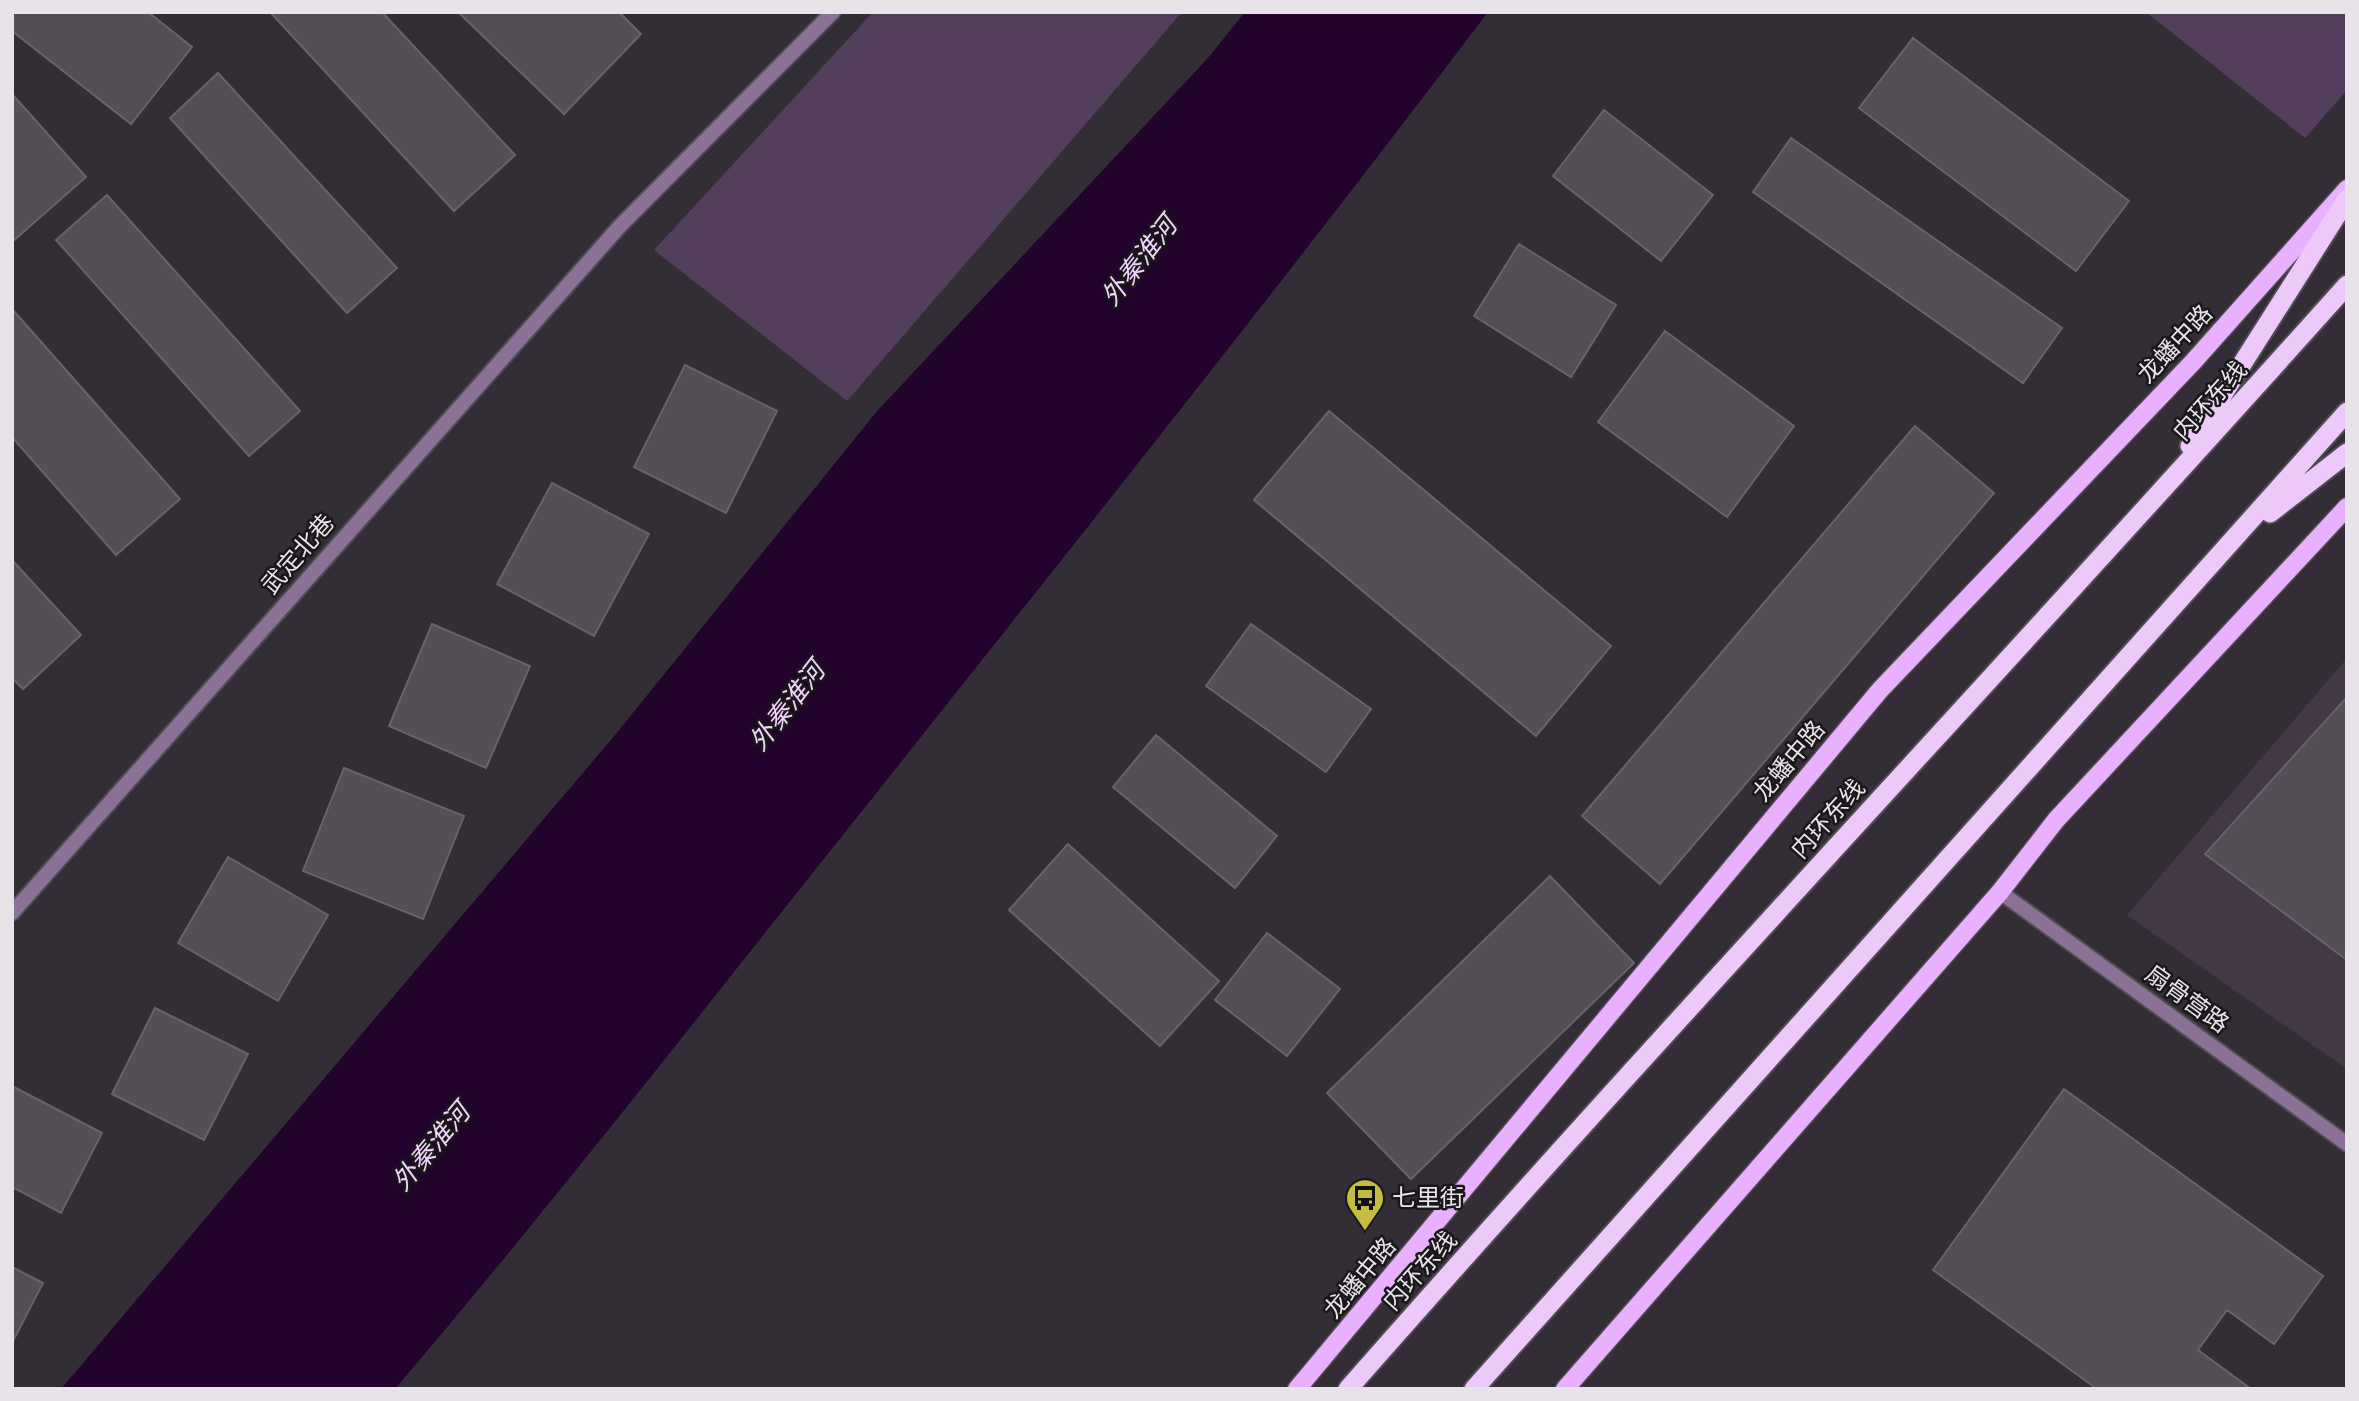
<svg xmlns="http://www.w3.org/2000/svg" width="2359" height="1401" font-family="Karla,'Noto Sans SC',sans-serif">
<rect width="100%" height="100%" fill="#332e35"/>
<path fill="#423945" d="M2347,658V1069L2127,915Z"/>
<path fill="#533e5b" d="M873,12H1182L847,401L654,250Z
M2146,12H2347V90L2305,138Z"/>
<path fill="#22032c" d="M1245,12H1488C1289,275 1083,533 878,791C718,991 561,1194 395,1389H61L615,735L878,410L1208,58Z"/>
<path fill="#544e56" stroke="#68636b" stroke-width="2" d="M12,12H148L192,47L131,124L12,31Z
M270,12H382L515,155L454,211Z
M458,12H619L641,34L564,114Z
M1913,38L2129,201L2076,271L1859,108Z
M218,73L397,268L347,313L170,118Z
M12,94L86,177L12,242Z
M1604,110L1713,195L1661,261L1553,176Z
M1791,138L2062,328L2023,383L1753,192Z
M107,195L300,411L249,456L56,240Z
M1519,244L1616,305L1571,377L1474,316Z
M12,309L180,499L116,555L12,437Z
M1665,331L1794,426L1727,517L1598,422Z
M685,365L777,411L726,513L634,467Z
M1329,411L1611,646L1536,736L1254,500Z
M1915,426L1994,493L1660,884L1582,816Z
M552,483L649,534L594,636L497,584Z
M12,560L81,635L23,689L12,678Z
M432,624L530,666L486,768L389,726Z
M1251,624L1371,709L1326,772L1206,686Z
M2347,697V960L2205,854Z
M1156,735L1277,836L1235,888L1113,787Z
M344,768L464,816L423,919L303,871Z
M1068,844L1219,981L1160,1046L1009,910Z
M228,857L328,915L278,1001L178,943Z
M1550,876L1634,963L1411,1179L1327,1093Z
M1267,933L1340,989L1287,1056L1215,1000Z
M155,1008L248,1054L204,1140L112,1094Z
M12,1086L102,1133L61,1213L12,1187Z
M2064,1089L2323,1276L2274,1344L2227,1310L2198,1350L2251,1389H2097L1933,1270Z
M12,1267L43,1283L12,1343Z"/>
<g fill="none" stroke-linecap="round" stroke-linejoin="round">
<defs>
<path id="service" d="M12,913L620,226L833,12"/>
<path id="minor" d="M2000,892L2347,1144"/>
<path id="primary" d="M1297,1389L1880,690L2193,362L2347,189
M1565,1389L2000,892L2056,820L2347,507"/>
<path id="trunk" d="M2190,446L2347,199
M2270,513L2347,453
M1348,1389C1676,1016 2016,655 2347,285
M1474,1389L2347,412"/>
</defs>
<use href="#service" stroke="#504b52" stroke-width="18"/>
<use href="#minor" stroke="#504b52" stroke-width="18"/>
<use href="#primary" stroke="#504b52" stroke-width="21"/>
<use href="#trunk" stroke="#504b52" stroke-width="23"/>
<use href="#service" stroke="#8c7196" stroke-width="14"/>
<use href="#minor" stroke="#8c7196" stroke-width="14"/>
<use href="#primary" stroke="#e9b0fe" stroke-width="18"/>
<use href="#trunk" stroke="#ecc9f9" stroke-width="19"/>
</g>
<defs>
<symbol id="bus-pin" viewBox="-11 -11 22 30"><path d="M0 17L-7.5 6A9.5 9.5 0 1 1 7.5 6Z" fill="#c2bd3f" stroke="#19171a"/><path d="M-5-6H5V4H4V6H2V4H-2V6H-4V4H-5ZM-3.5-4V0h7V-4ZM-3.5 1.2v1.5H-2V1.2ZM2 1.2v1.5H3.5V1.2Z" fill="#111"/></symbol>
</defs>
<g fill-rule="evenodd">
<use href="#bus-pin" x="1343" y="1176" width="44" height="60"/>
</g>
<g text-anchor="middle" stroke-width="5" stroke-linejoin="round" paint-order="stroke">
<g font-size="24" fill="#e7e3e8" stroke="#19171a">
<text transform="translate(2175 344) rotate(-47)" y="8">龙蟠中路</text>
<text transform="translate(2210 401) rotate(-48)" y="8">内环东线</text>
<text transform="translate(298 554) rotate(-49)" y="8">武定北巷</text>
<text transform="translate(1789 761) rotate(-50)" y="8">龙蟠中路</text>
<text transform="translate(1828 819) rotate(-48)" y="8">内环东线</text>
<text transform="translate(2187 999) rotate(36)" y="8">扇骨营路</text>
<text transform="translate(1420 1271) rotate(-48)" y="8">内环东线</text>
<text transform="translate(1360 1278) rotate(-50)" y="8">龙蟠中路</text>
</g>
<g font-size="24" fill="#e7e3e8" stroke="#19171a" text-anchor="start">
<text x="1392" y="1206">七里街</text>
</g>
<g font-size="26" font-style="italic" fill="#f2d1fd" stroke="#19171a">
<text transform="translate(1139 261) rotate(-52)" y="9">外秦淮河</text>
<text transform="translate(787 706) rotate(-52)" y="9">外秦淮河</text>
<text transform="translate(431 1147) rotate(-50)" y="9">外秦淮河</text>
</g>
</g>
<rect width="2359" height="1401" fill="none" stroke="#e7e3e8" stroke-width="28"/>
</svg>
